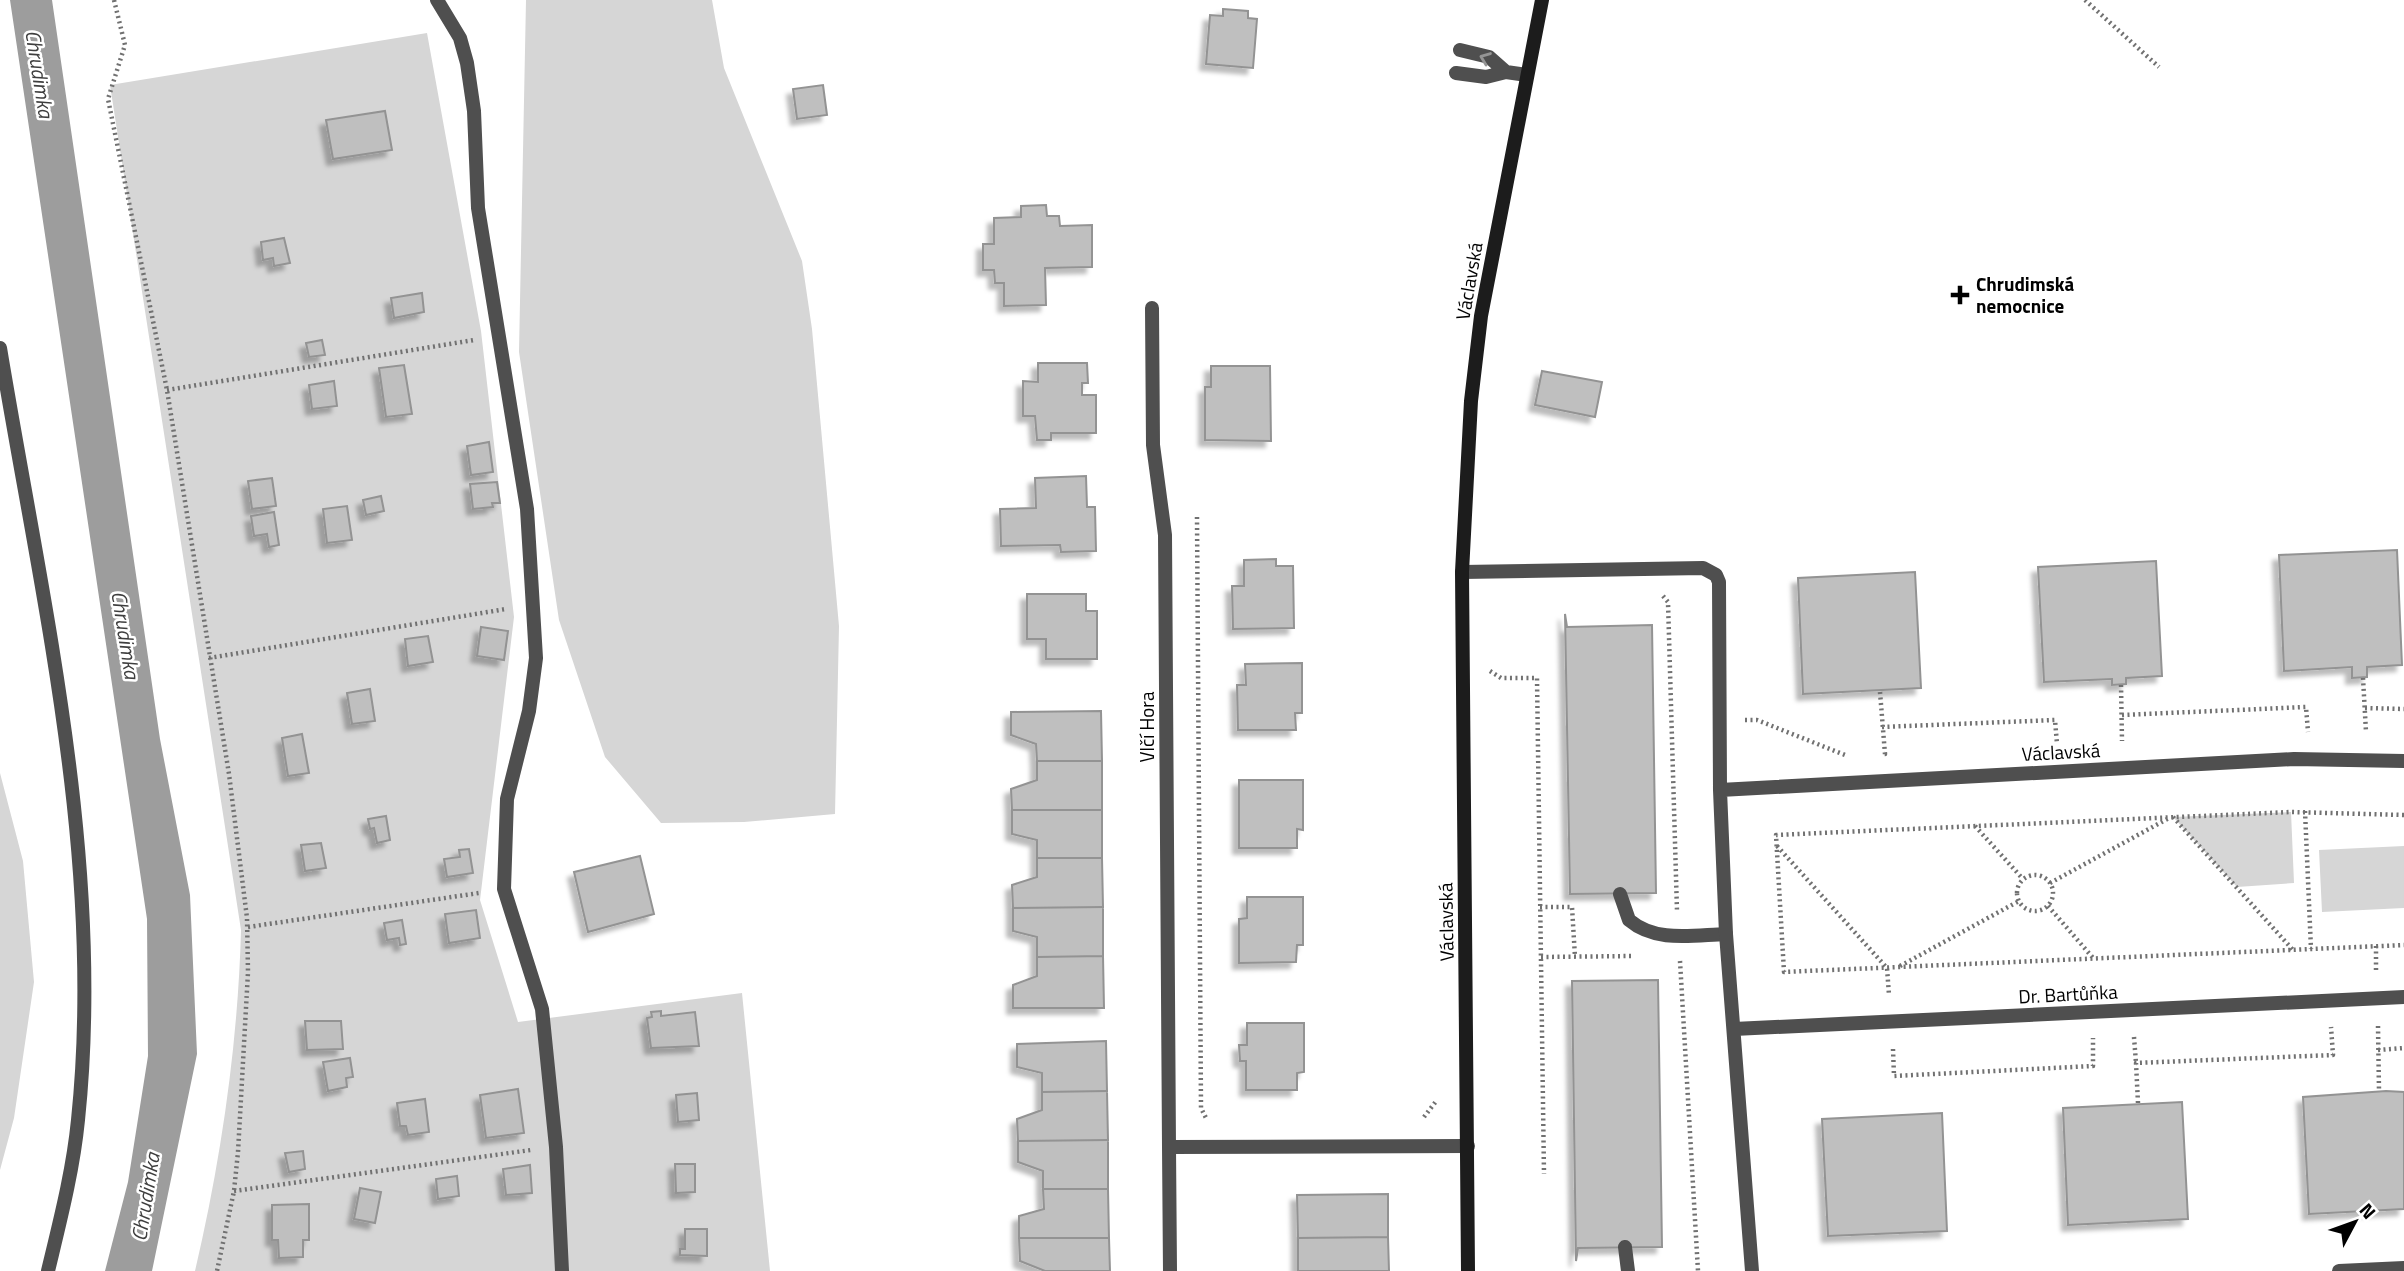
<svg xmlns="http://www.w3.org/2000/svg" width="2404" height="1271" font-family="'Titillium Web',sans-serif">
<defs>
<filter id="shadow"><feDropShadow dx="-6" dy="6" stdDeviation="2" flood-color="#0004"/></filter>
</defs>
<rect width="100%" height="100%" fill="#fff"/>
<path fill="#d6d6d6" d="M526,0H712L724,68L802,261L812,329L839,626L835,814L744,822L661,823L605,757L559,620L519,352Z
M427,33L481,331L514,617L480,900L518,1022L742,993L770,1271H195C221,1160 238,1044 241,930L110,85Z
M0,773L23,861L34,982L14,1118L0,1170Z
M2291,812L2294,883L2237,887L2173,817Z
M2404,846V908L2322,912L2319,850Z"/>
<path fill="#9d9d9d" d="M10,0H52L160,739L190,895L197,1054L152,1271H105L128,1182L148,1056L147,919Z"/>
<path fill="#bfbfbf" stroke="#939393" stroke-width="2" filter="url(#shadow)" d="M1223,9L1248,11V18L1257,19L1253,68L1206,64L1210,15L1223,16Z
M823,85L827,115L797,119L793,89Z
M385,111L392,150L333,159L326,120Z
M1046,205L1047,216H1059L1060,226L1092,225V267L1045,268L1046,305L1004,306V283H995L994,270H983V244H994V218L1021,217V206Z
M284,238L290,263L274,266L273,258L263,260L261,242Z
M422,293L424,312L394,318L391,298Z
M322,340L325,355L309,357L306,343Z
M1038,363H1087L1088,383H1082V395H1096V433H1051V440H1037L1035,416H1023V381L1038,382Z
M404,365L412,414L386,417L379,368Z
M1211,366H1270L1271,441L1205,440V387H1211Z
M1542,371L1602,382L1595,417L1535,405Z
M334,381L337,406L312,409L309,385Z
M489,442L493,472L471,475L467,446Z
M1086,476L1087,507H1095L1096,551L1061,552L1060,545L1001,546L1000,509L1036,508L1035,478Z
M272,478L276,506L252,509L248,481Z
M497,482L500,503H492L493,507L473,509L470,484Z
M381,496L384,511L366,515L363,500Z
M347,506L352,540L327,543L323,509Z
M274,512L279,545L269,547L267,534L254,536L251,516Z
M2397,550L2402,665L2367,667V677L2352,678V667L2284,671L2279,555Z
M1276,559V566H1293L1294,628L1233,629L1232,586H1244V560Z
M2156,561L2162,676L2126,678V684L2112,685V679L2044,682L2038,567Z
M1915,572L1921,688L1803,694L1798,578Z
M1027,594H1086V611H1097V659H1046V639H1027Z
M1565,614L1567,627L1652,625L1656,893L1570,894Z
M481,627L508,631L504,660L477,656Z
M428,636L433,662L408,666L405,639Z
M1302,663V713H1295L1296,730H1238L1237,685H1246L1245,664Z
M370,689L375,721L352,724L347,693Z
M1101,711L1102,761H1037L1036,744L1011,735V712Z
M302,734L309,773L288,776L282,738Z
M1037,761H1102V810H1012L1011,789L1037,780Z
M1239,780H1303V830L1297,829V848H1239Z
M1012,810H1102V858H1037V840L1012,834Z
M386,816L390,840L377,843L374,828L370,829L368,819Z
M321,843L326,868L305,871L301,845Z
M469,849L473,873L447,877L444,859L460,857L459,850Z
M640,856L654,914L588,932L574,872Z
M1037,858H1102L1103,907L1013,908L1012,885L1037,877Z
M1247,897H1303V945H1297L1296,962L1239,963V919L1247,918Z
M1103,907V956L1037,957V937L1013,931V908Z
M476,910L480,938L449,943L445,914Z
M402,920L406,944L400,945L399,938L387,940L384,923Z
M1103,956L1104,1008H1013V985L1037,976V957Z
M1658,980L1662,1247L1578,1248L1576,1261L1572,981Z
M661,1011V1016L695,1012L699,1046L651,1048L647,1018L652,1017L651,1012Z
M305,1021H341L343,1049L307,1050Z
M1247,1023H1304V1072L1297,1073V1090H1246V1061H1240L1239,1045H1247Z
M1106,1041L1107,1091L1042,1092V1073L1017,1067V1044Z
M350,1058L353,1077L346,1078L347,1087L328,1091L323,1062Z
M518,1089L524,1133L486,1138L480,1095Z
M1107,1091L1108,1140L1018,1141L1017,1119L1042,1110V1092Z
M2386,1091L2404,1092V1209L2309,1214L2303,1097Z
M697,1093L699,1120L678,1122L676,1095Z
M425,1099L429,1132L408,1135L406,1126H400L397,1103Z
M2182,1102L2188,1219L2068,1225L2063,1108Z
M1942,1113L1947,1231L1828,1236L1822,1119Z
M1108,1140V1189H1043V1171L1018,1162V1141Z
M303,1151L305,1169L289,1172L285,1153Z
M675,1164H695V1192L676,1193Z
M530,1165L532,1193L506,1195L503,1169Z
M457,1176L459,1196L438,1199L436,1179Z
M360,1188L381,1192L375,1223L354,1219Z
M1043,1189H1108L1109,1238H1019V1216L1044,1209Z
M1388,1194V1237L1298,1238L1297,1195Z
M309,1204V1240H303V1257L279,1258L278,1240H272V1205Z
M685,1229H707V1256L680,1255V1249H685Z
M1388,1237L1389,1271H1298V1238Z
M1019,1238H1109L1110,1271H1045L1020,1261Z"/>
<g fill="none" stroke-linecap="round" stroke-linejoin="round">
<path stroke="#717171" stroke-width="4.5" stroke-dasharray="2 3.5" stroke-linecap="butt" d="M114,0L125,45L108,99L167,390L229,774L247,918L248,972L238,1152L234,1191L217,1271
M2085,0L2159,67
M167,390L474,340
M1197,517L1201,1108L1207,1120
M1663,596L1668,602L1677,911
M209,658L506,609
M1490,671L1501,678H1537L1544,1174
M2363,678L2366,732
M2121,685L2122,741
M1880,692L1885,754H1882
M2365,708L2404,709
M2122,715L2306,707L2308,732
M1745,720H1757L1845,755
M1882,727L2055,720L2057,744
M2305,811L2311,949
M2404,815L2291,812L1776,835L1784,972L2404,945
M2173,817L2293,950
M1975,826L2023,879
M1777,846L1887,968L1889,995
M2017 893a18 18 0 1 1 36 0a18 18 0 1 1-36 0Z
M2050,883L2169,818
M2048,906L2094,959
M1540,907H1572L1575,957
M248,927L479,893
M2376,946V972
M1541,957L1633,956
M1680,961L1698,1271
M1900,966L2019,901
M2378,1026L2379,1091
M2134,1037L2136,1063
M1893,1049L1894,1076L2093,1066V1038
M2378,1050L2404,1048
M2138,1103L2136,1063L2333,1055L2331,1027
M1424,1117L1437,1100
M234,1191L531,1150"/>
<path stroke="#4f4f4f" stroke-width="14" d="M437,0L460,38L467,63L474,111L478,208L527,509L536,658L529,711L507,799L504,889L542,1009L556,1147L562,1271
M1460,50L1489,57L1506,72
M1456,73L1486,77L1506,72L1527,75
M0,348C42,602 105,861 78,1120C73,1171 60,1221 48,1271
M1620,894L1629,920C1656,943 1693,935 1726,934
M1625,1247L1628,1271"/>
<path stroke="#4f4f4f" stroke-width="14" d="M1152,308L1153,445L1165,535L1169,1147
M1462,572L1703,568L1716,575L1719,582L1720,790L1726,934L1752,1271
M1720,790L2294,759L2404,761
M1734,1029L2404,997
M1170,1271L1169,1147L1468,1146
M2339,1271L2404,1268"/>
<path stroke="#1c1c1c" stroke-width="14" d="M1468,1271L1462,572L1471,401L1481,316L1542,0"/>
</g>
<defs><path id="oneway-chevron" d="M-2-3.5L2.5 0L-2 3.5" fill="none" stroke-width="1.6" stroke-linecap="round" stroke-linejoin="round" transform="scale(1.75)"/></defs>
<use stroke="#959595" href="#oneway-chevron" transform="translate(1485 58) rotate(-159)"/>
<path fill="#000" stroke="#fff" stroke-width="2.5" d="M1956.5 284.5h7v7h7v7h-7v7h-7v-7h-7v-7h7z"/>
<g text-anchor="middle" stroke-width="5" stroke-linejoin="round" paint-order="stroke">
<g font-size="19" fill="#000" stroke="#fff">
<text transform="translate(1469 281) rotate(-80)" y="7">Václavská</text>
<text transform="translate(1147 727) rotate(-90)" y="7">Vlčí Hora</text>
<text transform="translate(2061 752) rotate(-3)" y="7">Václavská</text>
<text transform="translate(1446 922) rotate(-91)" y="7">Václavská</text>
<text transform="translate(2068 994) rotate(-3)" y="7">Dr. Bartůňka</text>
</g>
<g font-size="19" font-weight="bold" fill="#000" stroke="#fff" text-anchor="start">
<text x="1976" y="291">Chrudimská<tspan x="1976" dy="22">nemocnice</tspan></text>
</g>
<g font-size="21" font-style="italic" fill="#3e3e3e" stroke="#fff">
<text transform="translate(39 74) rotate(81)" y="7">Chrudimka</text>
<text transform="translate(125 635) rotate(81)" y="7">Chrudimka</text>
<text transform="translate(146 1197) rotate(-81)" y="7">Chrudimka</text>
</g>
</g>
<g transform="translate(2355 1222) rotate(49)" stroke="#ffffff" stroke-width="5" paint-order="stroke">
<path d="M0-5L12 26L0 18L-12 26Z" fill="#000000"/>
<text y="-10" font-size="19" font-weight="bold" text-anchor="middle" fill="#000000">N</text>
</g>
</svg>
